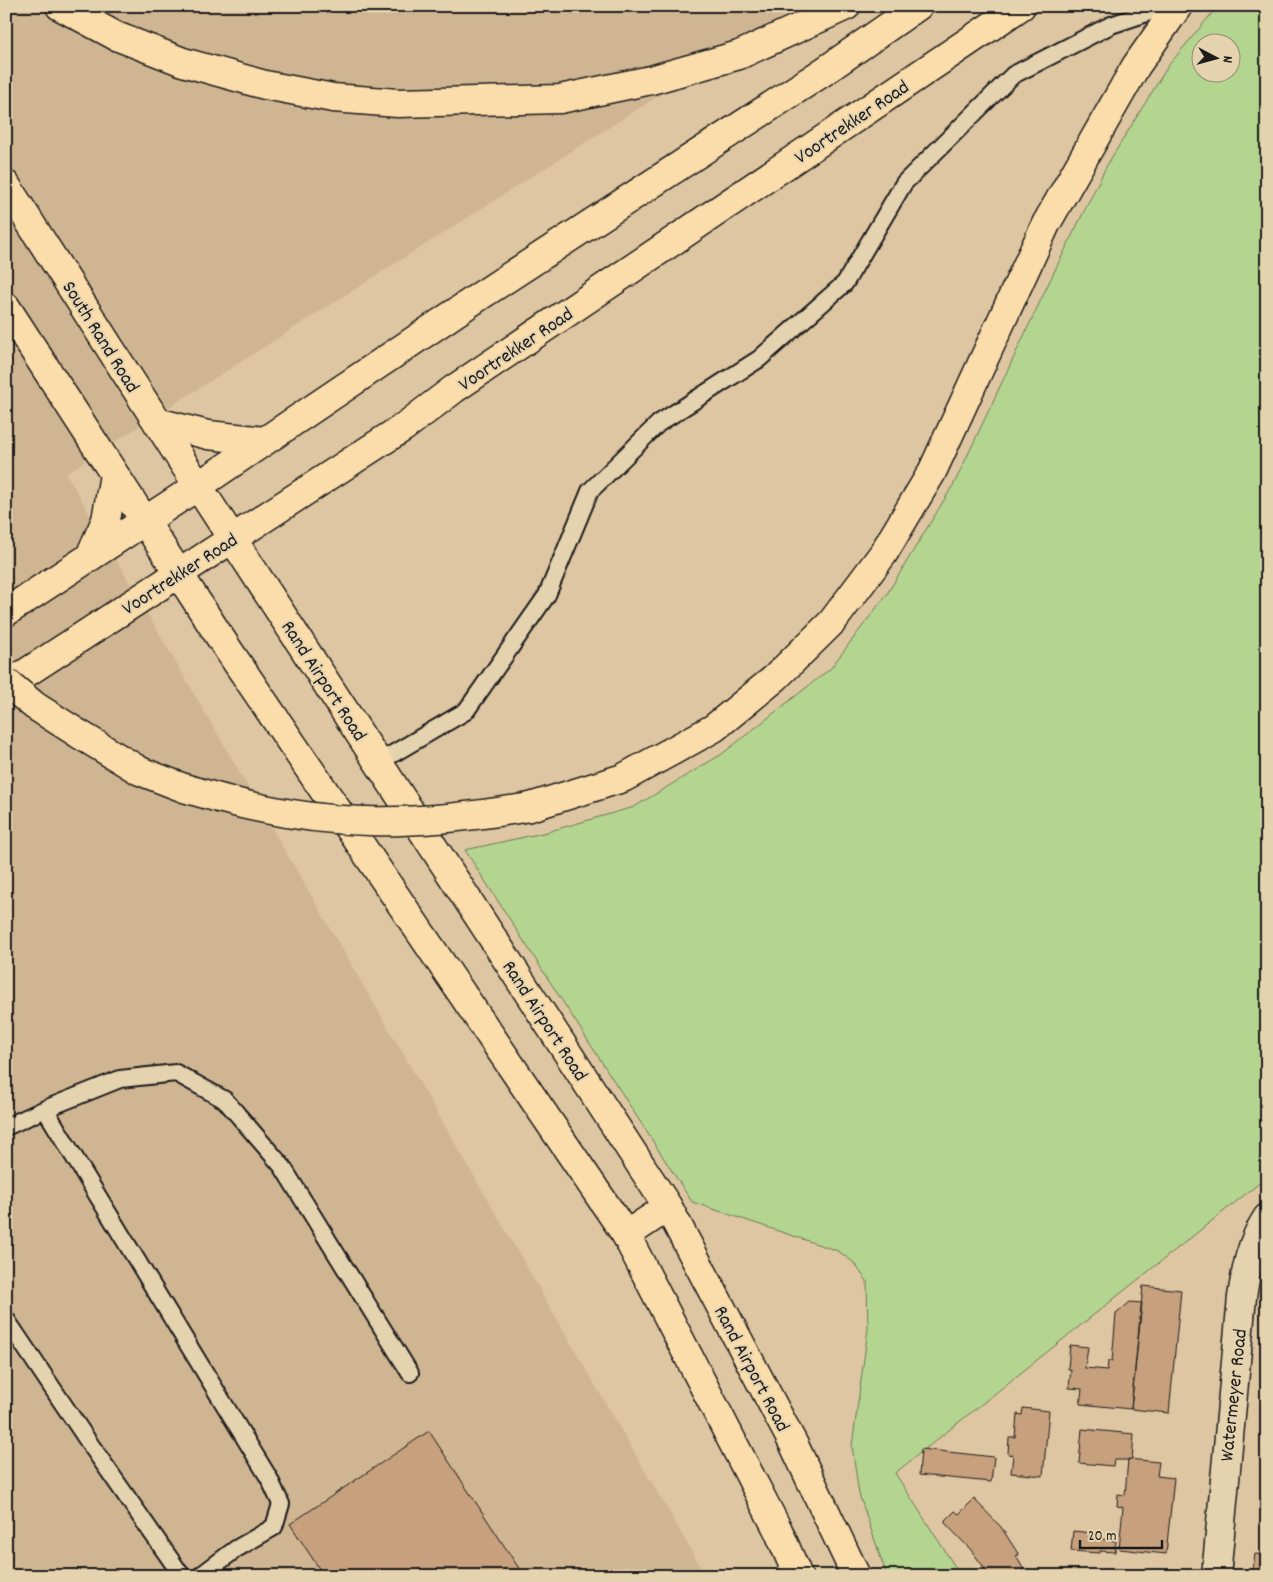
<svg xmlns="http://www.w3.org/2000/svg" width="1273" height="1582" font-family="Dekko,sans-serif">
<rect width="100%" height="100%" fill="#dfc6a2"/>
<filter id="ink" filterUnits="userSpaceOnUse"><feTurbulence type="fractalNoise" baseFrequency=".02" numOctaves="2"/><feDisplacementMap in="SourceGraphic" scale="10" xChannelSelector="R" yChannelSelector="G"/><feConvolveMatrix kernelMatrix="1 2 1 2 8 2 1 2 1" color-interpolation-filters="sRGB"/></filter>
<g filter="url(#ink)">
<path fill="#d0b592" d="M6,6H800L66,473L706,1576H6Z"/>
<path fill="#b4d58f" stroke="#687856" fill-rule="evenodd" d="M1218,6H1267V1177L895,1473L961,1576H887L859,1494L852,1446L868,1329L867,1281L853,1262L838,1251L692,1202L465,850L547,832L634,807L722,754L830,669L887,594L955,482L1053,274L1107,165L1168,66ZM1200,42H1230V72H1200Z"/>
<path fill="#c7a07d" stroke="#1c1c1c" d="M1143,1286L1181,1290L1169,1413L1131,1409Z
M1130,1302L1142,1303L1131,1409L1080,1404L1082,1389L1069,1388L1071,1369H1068L1070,1345L1088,1347L1085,1368L1107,1370L1108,1361H1112L1116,1314Z
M1023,1408L1049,1411L1043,1476L1011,1473L1013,1455L1008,1454L1009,1437H1015L1017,1414L1022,1415Z
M1082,1429L1134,1434L1132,1460H1114L1113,1466L1079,1463Z
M429,1431L524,1576H324L290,1524Z
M921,1449L994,1457L991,1482L919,1475Z
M1128,1459L1159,1462L1157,1476L1174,1478L1166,1554L1119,1549L1123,1507L1117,1506L1118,1494L1125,1495Z
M974,1499L1001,1527L1019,1555L1016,1556L1024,1570L1016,1576H983L988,1573L971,1550L944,1522L955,1511L959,1514Z
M1073,1531L1102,1534L1101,1539L1116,1541L1115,1552L1100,1551V1553L1071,1551Z
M1255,1554L1267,1555V1576H1252Z"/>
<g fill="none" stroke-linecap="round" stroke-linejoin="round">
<defs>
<path id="service" d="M379,762L466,711L547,595L590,491L659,423L759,359L845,283L904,183L1013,75L1111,25L1168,6
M45,1109L269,1478L281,1504L274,1527L236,1549L200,1576
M6,1127L45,1109L120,1079L176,1073L225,1100L282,1166L410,1373
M6,1319L90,1444L182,1576"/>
<path id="minor" d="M1216,1576L1242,1297C1246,1270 1251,1242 1267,1218"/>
<path id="primary" d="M60,6L116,36L183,62L265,85L333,98L398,103L560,99L651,80L739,55L846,6
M6,185L198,486L668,1207L794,1445L856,1576
M6,307L227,648L626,1235L778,1530L798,1576
M157,422L208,435L265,441
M90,556L106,520L114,475
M6,612L198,486L483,294L823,72L918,6
M6,686L404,427L454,389L1021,6
M79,734L140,771L184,788L219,798
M530,807L623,778L714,728L775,678L832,622L883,554L932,472L1046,224L1136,66L1178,6
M626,1235L668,1207"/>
</defs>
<use href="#service" stroke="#1c1c1c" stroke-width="20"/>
<use href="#minor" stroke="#1c1c1c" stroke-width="31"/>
<use href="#primary" stroke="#1c1c1c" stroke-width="31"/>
<use href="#service" stroke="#e5d3b0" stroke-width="16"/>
<use href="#minor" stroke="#e5d3b0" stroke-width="28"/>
<use href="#primary" stroke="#faddab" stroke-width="28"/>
<defs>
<path id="primary-bridge" d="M6,682L35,706L79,734
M219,798C331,829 417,826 530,807"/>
</defs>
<use href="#primary-bridge" stroke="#1c1c1c" stroke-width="31" stroke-linecap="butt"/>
<use href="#primary-bridge" stroke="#faddab" stroke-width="28"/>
</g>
</g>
<g text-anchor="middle" stroke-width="4" stroke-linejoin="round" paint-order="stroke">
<g font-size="20" fill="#1c1c1c" stroke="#e5d3b0">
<text transform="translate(851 121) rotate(-34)" y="7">Voortrekker Road</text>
<text transform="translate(102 336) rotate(58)" y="7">South Rand Road</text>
<text transform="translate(515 348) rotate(-34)" y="7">Voortrekker Road</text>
<text transform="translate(179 573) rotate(-33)" y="7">Voortrekker Road</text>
<text transform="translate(325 680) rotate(57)" y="7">Rand Airport Road</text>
<text transform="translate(546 1020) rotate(57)" y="7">Rand Airport Road</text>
<text transform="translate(753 1368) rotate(62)" y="7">Rand Airport Road</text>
<text transform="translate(1232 1395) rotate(-84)" y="7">Watermeyer Road</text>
</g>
</g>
<rect width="1273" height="1582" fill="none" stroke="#e5d3b0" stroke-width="25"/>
<rect x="12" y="12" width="1248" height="1557" fill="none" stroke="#1c1c1c" stroke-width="2" filter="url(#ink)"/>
<g transform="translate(1216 58) rotate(96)"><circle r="24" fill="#e5d3b0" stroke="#958a75"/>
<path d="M0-4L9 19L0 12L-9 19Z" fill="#1c1c1c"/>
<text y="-8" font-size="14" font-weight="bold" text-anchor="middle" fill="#1c1c1c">N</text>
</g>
<path d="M1080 1540v8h82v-8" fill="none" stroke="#1c1c1c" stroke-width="2.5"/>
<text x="1088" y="1540" font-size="15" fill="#1c1c1c" stroke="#e5d3b0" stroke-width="4" paint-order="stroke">20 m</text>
</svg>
